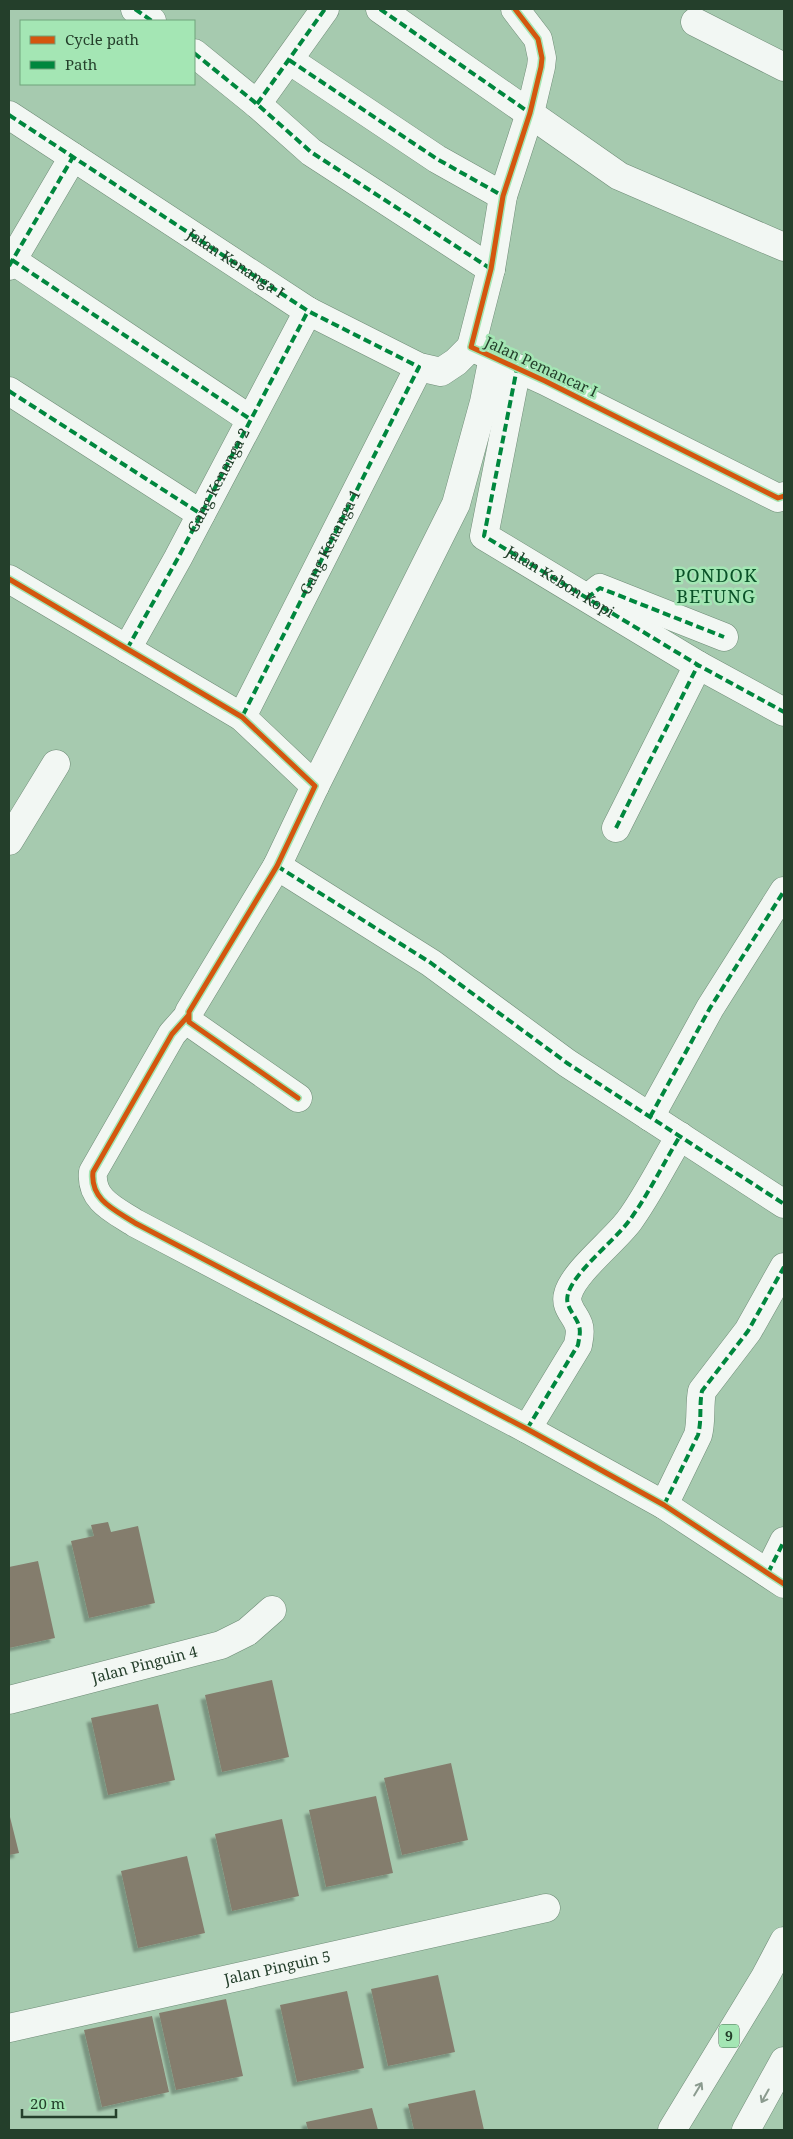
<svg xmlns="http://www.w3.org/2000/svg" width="793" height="2139" font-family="'Noto Serif',serif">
<defs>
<filter id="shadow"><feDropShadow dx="-4.5" dy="4.5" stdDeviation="1" flood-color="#0004"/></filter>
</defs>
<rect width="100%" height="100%" fill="#a6caaf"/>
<path fill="#847d6d" filter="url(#shadow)" d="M108,1522L111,1532L138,1526L155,1603L89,1618L71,1541L94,1536L91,1525Z
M38,1561L55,1638L9,1648V1567Z
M272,1680L289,1757L222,1772L205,1695Z
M158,1704L175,1780L108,1795L91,1718Z
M451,1763L468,1840L402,1855L384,1778Z
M376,1796L393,1873L326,1887L309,1810Z
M9,1813L19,1853L9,1855Z
M282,1819L299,1896L232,1911L215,1834Z
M187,1856L205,1933L138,1948L121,1871Z
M438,1975L455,2052L388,2066L371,1989Z
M347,1991L364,2068L297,2082L280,2005Z
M226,1999L243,2076L176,2090L159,2013Z
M152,2016L169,2092L102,2107L84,2030Z
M475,2090L484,2130H414L408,2104Z
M372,2108L378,2130H308L306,2122Z"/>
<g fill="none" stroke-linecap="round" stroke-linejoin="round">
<defs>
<g id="minor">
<path d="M135,9L152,21"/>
<path d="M380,9L619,176L784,247"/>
<path d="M515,9L538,39L542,58L541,67L530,113L503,196L491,269L471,347L545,381L778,498L784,496"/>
<path d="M695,22L784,67"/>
<path d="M194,53L257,104L311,152L491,269"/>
<path d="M289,60L437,159L503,196"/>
<path d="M257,104L325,9"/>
<path id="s1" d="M9,115L308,311L419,367L441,372L456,362L471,347"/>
<path d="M12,260L250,419"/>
<path d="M9,266L73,157"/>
<path id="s2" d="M517,368L484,536L698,665L784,712"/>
<path d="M9,391L201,514"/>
<path d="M9,579L242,717L315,786L277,866L189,1012V1022L298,1098"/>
<path d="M589,597L600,588L724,637"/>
<path d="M127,649L178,558L308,311"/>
<path id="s3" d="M242,717L419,367"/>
<path d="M315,786L456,504L484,402L493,357"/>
<path d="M616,828L698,665"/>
<path d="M9,841L56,764"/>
<path d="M277,866L431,963L567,1063L784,1204"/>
<path d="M188,1016L172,1034L93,1172C90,1200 115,1210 135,1223L527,1429L664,1505L784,1584"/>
<path d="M650,1117L710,1008L784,891"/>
<path d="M527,1429L578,1345C579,1338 581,1332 579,1326C576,1315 564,1307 568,1294C574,1272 613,1242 629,1221C648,1195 663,1164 680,1136"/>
<path d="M664,1505L698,1435C702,1420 699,1406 702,1391L748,1331L784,1267"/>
<path d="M768,1573L784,1541"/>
<path id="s4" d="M9,1700L221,1645L247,1632L272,1610"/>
<path id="s5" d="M9,2028L546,1908"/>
</g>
<path id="highway" d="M672,2130L765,1977L784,1941
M746,2130L784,2061"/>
</defs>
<use href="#minor" stroke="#6e8b76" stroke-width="29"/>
<use href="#highway" stroke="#6e8b76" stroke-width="29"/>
<use href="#minor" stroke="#f2f7f3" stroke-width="28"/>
<use href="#highway" stroke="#f2f7f3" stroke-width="28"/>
<g stroke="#00873e" stroke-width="4" stroke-dasharray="8 4" stroke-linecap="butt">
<path d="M135,9L152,21"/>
<path d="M380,9L530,113"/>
<path d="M194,53L257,104L311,152L491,269"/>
<path d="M289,60L437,159L503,196"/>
<path d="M257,104L325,9"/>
<path d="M9,115L308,311L419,367L242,717L240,715"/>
<path d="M12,260L250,419"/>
<path d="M9,266L73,157"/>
<path d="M520,369L517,368L484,536L698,665L784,712"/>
<path d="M9,391L201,514"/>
<path d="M587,598L600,588L724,637"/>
<path id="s6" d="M127,649L178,558L308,311"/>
<path d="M616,828L698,665"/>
<path d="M277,866L431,963L567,1063L784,1204"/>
<path d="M650,1117L710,1008L784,891"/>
<path d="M527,1429L578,1345C579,1338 581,1332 579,1326C576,1315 564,1307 568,1294C574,1272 613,1242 629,1221C648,1195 663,1164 680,1136"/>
<path d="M664,1505L698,1435C702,1420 699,1406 702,1391L748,1331L784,1267"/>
<path d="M768,1573L784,1541"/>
</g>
<defs>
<path id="cycleway" d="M515,9L538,39L542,58L541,67L530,113L503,196L491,269L471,347L545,381L778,498L784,496
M9,579L242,717L315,786L277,866L189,1012V1022L298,1098
M188,1016L172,1034L93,1172C90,1200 115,1210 135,1223L527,1429L664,1505L784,1584"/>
</defs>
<use href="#cycleway" stroke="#a4e6b4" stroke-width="8"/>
<use href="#cycleway" stroke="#d4560f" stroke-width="5"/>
</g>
<defs><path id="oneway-shaft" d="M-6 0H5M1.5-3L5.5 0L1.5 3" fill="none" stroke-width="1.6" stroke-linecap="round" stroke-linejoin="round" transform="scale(1.25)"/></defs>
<g stroke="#8b9b8f">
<use href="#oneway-shaft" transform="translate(698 2089) rotate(-59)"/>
<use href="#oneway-shaft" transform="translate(765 2096) rotate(119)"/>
</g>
<g text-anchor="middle" stroke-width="5" stroke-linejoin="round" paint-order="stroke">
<rect fill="#a4e6b4" stroke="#4a7154" stroke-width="1" x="719" y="2024.5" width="20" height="23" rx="4"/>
<g font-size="14" font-weight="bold" fill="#243f2b">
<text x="729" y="2041">9</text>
</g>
<g font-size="15" fill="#243f2b" stroke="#a4e6b4">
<text dy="5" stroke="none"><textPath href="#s1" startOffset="271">Jalan Kenanga I</textPath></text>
<text transform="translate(541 367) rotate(25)" y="5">Jalan Pemancar I</text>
<text dy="5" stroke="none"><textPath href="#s6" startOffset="192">Gang Kenanga 2</textPath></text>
<text dy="5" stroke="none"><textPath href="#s3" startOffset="196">Gang Kenanga 1</textPath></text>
<text dy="5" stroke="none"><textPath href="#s2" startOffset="260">Jalan Kebon Kopi</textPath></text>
<text dy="5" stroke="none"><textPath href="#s4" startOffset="140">Jalan Pinguin 4</textPath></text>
<text dy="5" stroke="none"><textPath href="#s5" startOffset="275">Jalan Pinguin 5</textPath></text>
</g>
<g font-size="18" letter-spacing="1" fill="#095127" stroke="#a4e6b4">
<text x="716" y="582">PONDOK<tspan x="716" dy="21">BETUNG</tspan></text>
</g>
</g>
<rect width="793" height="2139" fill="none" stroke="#243f2b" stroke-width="20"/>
<rect x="20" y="20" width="175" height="65" fill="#a4e6b4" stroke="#71a37d"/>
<rect x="30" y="36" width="25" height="8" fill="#d4560f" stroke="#71a37d"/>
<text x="65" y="45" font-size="15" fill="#243f2b">Cycle path</text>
<rect x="30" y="61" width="25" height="8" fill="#00873e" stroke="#71a37d"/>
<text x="65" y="70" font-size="15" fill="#243f2b">Path</text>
<path d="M22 2109v8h94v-8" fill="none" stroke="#243f2b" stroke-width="2.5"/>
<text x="30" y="2109" font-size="15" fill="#243f2b" stroke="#a4e6b4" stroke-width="4" paint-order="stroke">20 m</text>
</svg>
